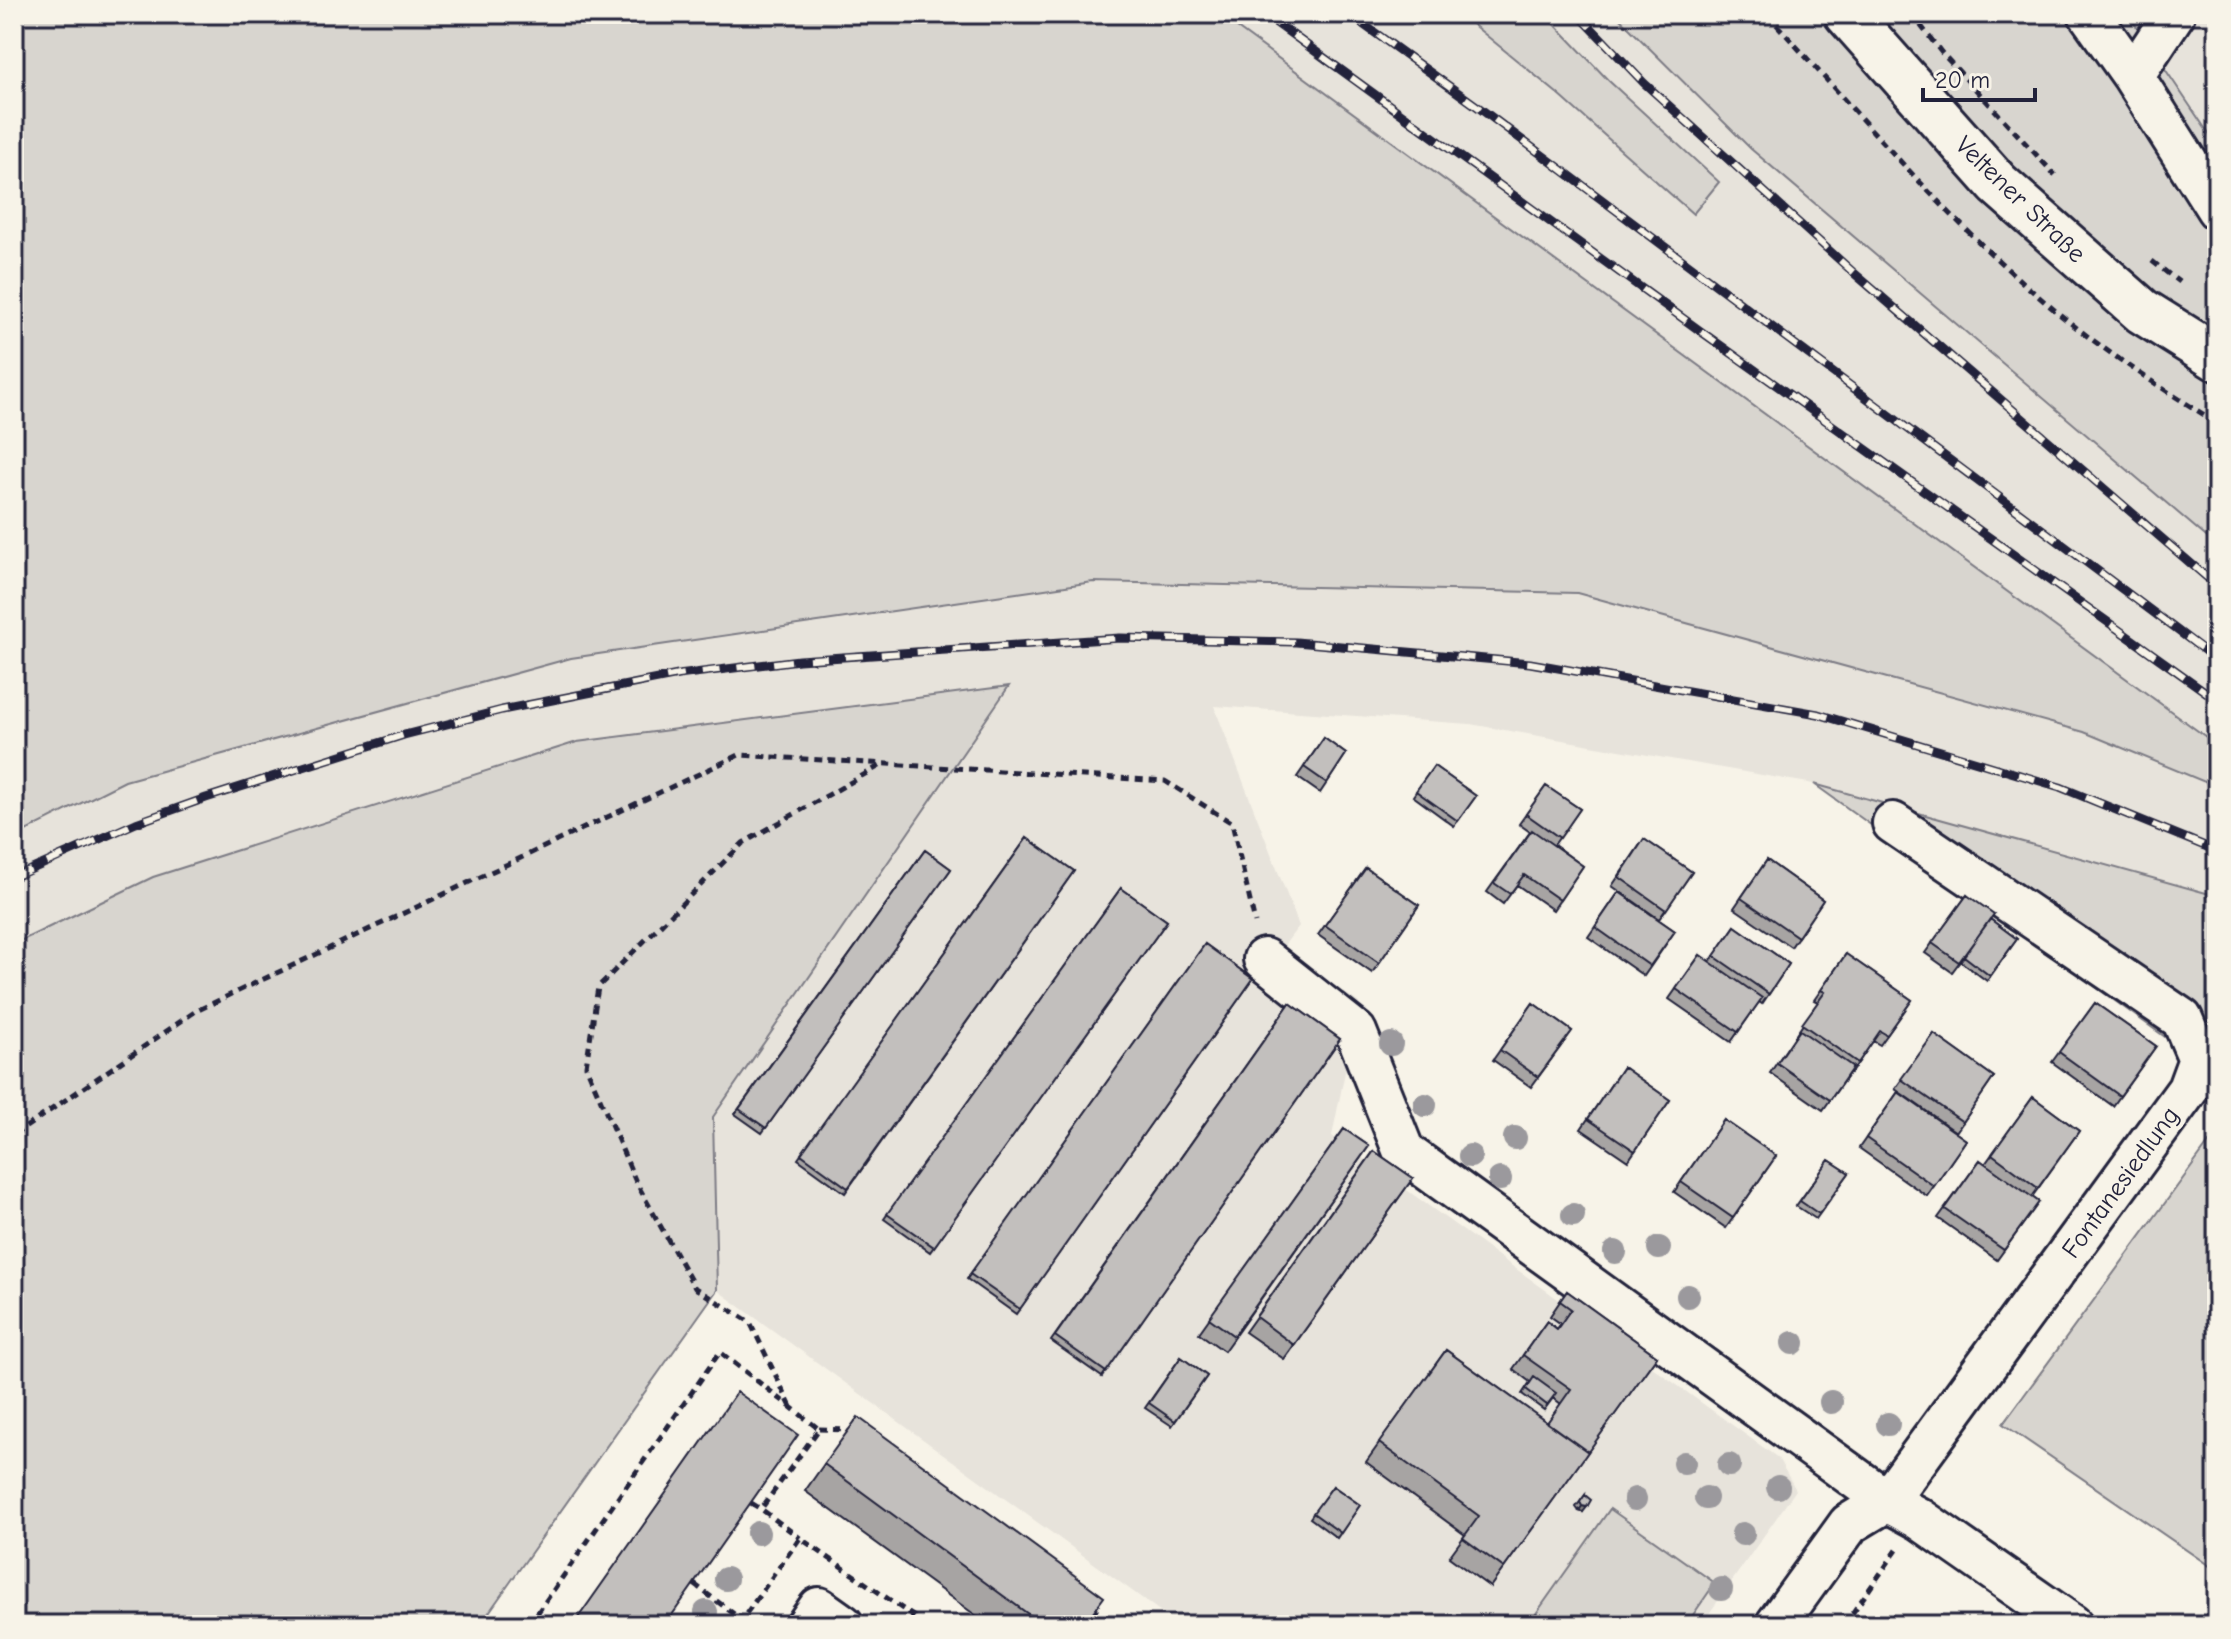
<svg xmlns="http://www.w3.org/2000/svg" width="2231" height="1639" font-family="'Comic Neue',sans-serif">
<rect width="100%" height="100%" fill="#f7f3e8"/>
<filter id="ink" filterUnits="userSpaceOnUse"><feTurbulence type="fractalNoise" baseFrequency=".0125" numOctaves="2"/><feDisplacementMap in="SourceGraphic" scale="16" xChannelSelector="R" yChannelSelector="G"/><feConvolveMatrix kernelMatrix="1 2 1 2 8 2 1 2 1" color-interpolation-filters="sRGB"/></filter>
<g filter="url(#ink)">
<path fill="#e7e3db" d="M1218,14H1460L1558,94L1693,213L1718,182L1609,81L1545,14H1615L1751,149L2217,546V745Z
M2128,14H2217V146Z
M1093,582L1577,593L2084,732L2217,787V896L1814,784L1470,724L1214,706L1299,926L1282,948L1359,1003L1332,1136L1778,1458L1796,1490L1701,1625H1179L717,1290L713,1117L1008,687L153,877L14,944V837L125,781L571,658Z"/>
<path fill="#d8d5cf" stroke="#7d7c85" stroke-width="2" d="M14,14H1218L2217,745V787L2084,732L1577,593L1093,582L571,658L125,781L14,837Z
M1460,14H1545L1609,81L1719,182L1693,214L1558,94Z
M1615,14H2128L2217,146V546L1751,149Z
M1009,686L713,1117L717,1290L480,1625H14V944L153,877L577,742Z
M1814,784L2217,896V1074L2179,1047Z
M2217,1132V1571L2003,1424Z
M1610,1509L1715,1583L1686,1625H1528Z"/>
<g fill="none" stroke-linecap="round" stroke-linejoin="round">
<defs>
<path id="minor" d="M2089,14L2133,76L2217,209
M2133,76L2174,14
M1264,959L1356,1032L1404,1152L1887,1501L1920,1519L2072,1625
M807,1625L819,1608L843,1625
M1776,1625L1849,1524L1887,1501L2188,1089L2199,1059L2182,1019L1893,823"/>
<path id="secondary" d="M1847,14L1998,184L2142,311L2217,358"/>
</defs>
<use href="#minor" stroke="#22223b" stroke-width="46"/>
<use href="#secondary" stroke="#22223b" stroke-width="50"/>
<path stroke="#22223b" stroke-width="5" stroke-dasharray="8 6" stroke-linecap="butt" d="M1767,14C1855,110 1939,211 2038,296C2094,345 2155,384 2217,423
M1912,14L1941,52L2055,175
M2152,261L2179,282
M14,1135L196,1011L739,755L1165,781L1232,823L1255,923
M791,1407L750,1322L695,1288L636,1182L586,1066L598,987L743,843L883,764
M819,1429L846,1430L852,1434
M751,1503L761,1509
M694,1584L742,1620
M1091,1607L1116,1625
M529,1625L720,1352L819,1429L761,1509L800,1538
M738,1625L800,1538L926,1625
M908,1625L914,1617
M1844,1625L1897,1550"/>
<use href="#minor" stroke="#f7f3e8" stroke-width="40"/>
<use href="#secondary" stroke="#f7f3e8" stroke-width="44"/>
<defs>
<path id="rail" d="M1264,14L1699,330L2217,700
M1349,14L1478,107L2217,660
M1578,14L1644,83L1854,273L2217,586
M14,877L136,823L206,798L404,735L502,710L678,675L799,660L1120,638L1296,642L1530,663L1818,714L2060,787L2217,851"/>
</defs>
<use href="#rail" stroke="#22223b" stroke-width="9"/>
<use href="#rail" stroke="#f7f3e8" stroke-width="6" stroke-dasharray="18" stroke-linecap="butt"/>
</g>
<g fill="#9b999d">
<circle cx="1391" cy="1044" r="12"/>
<circle cx="1425" cy="1105" r="12"/>
<circle cx="1515" cy="1138" r="12"/>
<circle cx="1470" cy="1156" r="12"/>
<circle cx="1500" cy="1179" r="12"/>
<circle cx="1573" cy="1215" r="12"/>
<circle cx="1659" cy="1248" r="12"/>
<circle cx="1615" cy="1252" r="12"/>
<circle cx="1688" cy="1296" r="12"/>
<circle cx="1793" cy="1343" r="12"/>
<circle cx="1831" cy="1402" r="12"/>
<circle cx="1888" cy="1424" r="12"/>
<circle cx="1684" cy="1463" r="12"/>
<circle cx="1729" cy="1465" r="12"/>
<circle cx="1778" cy="1487" r="12"/>
<circle cx="1706" cy="1498" r="12"/>
<circle cx="1635" cy="1499" r="12"/>
<circle cx="758" cy="1533" r="12"/>
<circle cx="1743" cy="1534" r="12"/>
<circle cx="726" cy="1579" r="12"/>
<circle cx="1721" cy="1589" r="12"/>
<circle cx="706" cy="1612" r="12"/>
</g>
<path fill="#a7a4a3" stroke="#22223b" stroke-width="2" d="M1324,738L1346,754L1320,793L1297,777Z
M1434,766L1476,796L1454,826L1413,796Z
M1546,786L1580,809L1554,845L1583,866L1553,910L1517,885L1503,904L1487,892L1530,832L1519,824Z
M1027,838L1074,871L845,1193L798,1159Z
M1644,839L1692,872L1659,919L1612,886Z
M925,850L951,869L762,1133L735,1114Z
M1767,860L1823,900L1791,947L1734,908Z
M1366,868L1419,905L1372,973L1318,935Z
M1121,888L1167,921L930,1252L884,1219Z
M1619,892L1675,931L1644,976L1588,937Z
M1967,895L1990,919L2017,939L1987,981L1960,961L1964,956L1952,972L1925,953Z
M1735,926L1789,964L1762,1004L1759,1002L1731,1042L1669,999L1700,955L1710,962Z
M1205,944L1253,979L1016,1314L967,1279Z
M1846,954L1912,1000L1880,1045L1873,1041L1851,1073L1850,1072L1823,1110L1770,1073L1818,1002L1814,1000Z
M1290,1003L1340,1039L1102,1377L1051,1341Z
M1533,1003L1572,1031L1531,1087L1493,1060Z
M2095,1003L2156,1046L2113,1106L2052,1062Z
M1934,1034L1994,1077L1956,1132L1895,1089Z
M1623,1067L1670,1100L1628,1161L1581,1129Z
M1898,1092L1966,1140L1927,1196L1859,1148Z
M2033,1097L2079,1131L2032,1197L2039,1202L1997,1260L1938,1218L1980,1160L1985,1164Z
M1724,1120L1776,1156L1726,1228L1674,1192Z
M1344,1129L1369,1146L1224,1351L1199,1333Z
M1374,1151L1413,1178L1284,1359L1245,1332Z
M1829,1160L1849,1173L1816,1219L1796,1206Z
M1567,1291L1657,1356L1490,1587L1449,1557L1465,1535L1366,1462L1446,1350L1547,1423L1561,1404L1553,1398L1544,1410L1522,1394L1530,1382L1513,1369L1547,1321L1557,1329L1561,1324L1550,1316Z
M1181,1357L1207,1376L1172,1426L1145,1408Z
M824,1464L1091,1616L1103,1625H989L805,1491Z
M1333,1486L1360,1505L1337,1538L1310,1518Z
M1585,1495L1583,1512L1579,1511L1576,1507Z"/>
<path fill="#888684" stroke="#22223b" stroke-width="2" d="M1582,1506L1587,1507L1583,1512L1579,1511Z"/>
<path fill="#c2bfbd" stroke="#22223b" stroke-width="2" d="M1324,738L1346,754L1327,783L1304,767Z
M1434,766L1476,796L1458,821L1416,791Z
M1546,786L1580,809L1560,838L1526,814Z
M1532,830L1583,866L1560,900L1524,875L1510,894L1494,883Z
M1027,838L1074,871L848,1188L801,1154Z
M1644,839L1692,872L1666,910L1619,877Z
M925,850L951,869L766,1128L739,1109Z
M1767,860L1823,900L1798,937L1741,898Z
M1366,868L1419,905L1379,963L1325,925Z
M1121,888L1167,921L934,1247L887,1214Z
M1619,892L1675,931L1650,966L1595,927Z
M1967,895L1994,914L1959,962L1932,943Z
M1990,919L2017,939L1990,976L1964,956Z
M1735,926L1789,964L1769,994L1714,956Z
M1205,944L1253,979L1020,1309L970,1274Z
M1846,954L1912,1000L1887,1035L1880,1031L1858,1063L1802,1024L1825,992L1821,990Z
M1700,955L1762,998L1738,1032L1676,989Z
M1290,1003L1340,1039L1106,1372L1055,1336Z
M1533,1003L1572,1031L1538,1077L1500,1050Z
M2095,1003L2156,1046L2120,1096L2059,1052Z
M1800,1030L1853,1067L1830,1100L1777,1063Z
M1934,1034L1994,1077L1963,1122L1901,1079Z
M1623,1067L1670,1100L1635,1151L1588,1119Z
M1898,1092L1966,1140L1934,1186L1866,1138Z
M2033,1097L2079,1131L2038,1188L1992,1154Z
M1724,1120L1776,1156L1733,1218L1681,1182Z
M1344,1129L1369,1146L1234,1336L1209,1318Z
M1374,1151L1413,1178L1294,1345L1256,1317Z
M1829,1160L1849,1173L1819,1214L1800,1201Z
M1980,1160L2039,1202L2004,1250L1945,1209Z
M1567,1291L1657,1356L1585,1456L1588,1452L1547,1423L1571,1389L1523,1355L1547,1321L1557,1329L1571,1309L1560,1301Z
M1446,1350L1588,1452L1504,1568L1463,1538L1479,1516L1379,1443Z
M1181,1357L1207,1376L1175,1421L1149,1403Z
M1534,1377L1556,1393L1547,1405L1526,1389Z
M737,1392L798,1435L665,1625H573Z
M858,1417L1104,1597L1090,1616L1103,1625H1043L824,1464Z
M1333,1486L1360,1505L1341,1533L1313,1513Z
M1585,1495L1591,1500L1587,1507L1582,1506L1580,1502Z
M1126,1617L1137,1625H1120Z"/>
</g>
<g text-anchor="middle" stroke-width="8" stroke-linejoin="round" paint-order="stroke">
<g font-size="26" fill="#22223b" stroke="#f7f3e8">
<text transform="translate(2021 199) rotate(44)" y="9">Veltener Straße</text>
<text transform="translate(2120 1182) rotate(-54)" y="9">Fontanesiedlung</text>
</g>
</g>
<rect width="2231" height="1639" fill="none" stroke="#f7f3e8" stroke-width="48"/>
<rect x="24" y="24" width="2183" height="1591" fill="none" stroke="#22223b" stroke-width="3" filter="url(#ink)"/>
<path d="M1923 88v12h112v-12" fill="none" stroke="#22223b" stroke-width="4"/>
<text x="1935" y="88" font-size="24" fill="#22223b" stroke="#f7f3e8" stroke-width="6" paint-order="stroke">20 m</text>
</svg>
